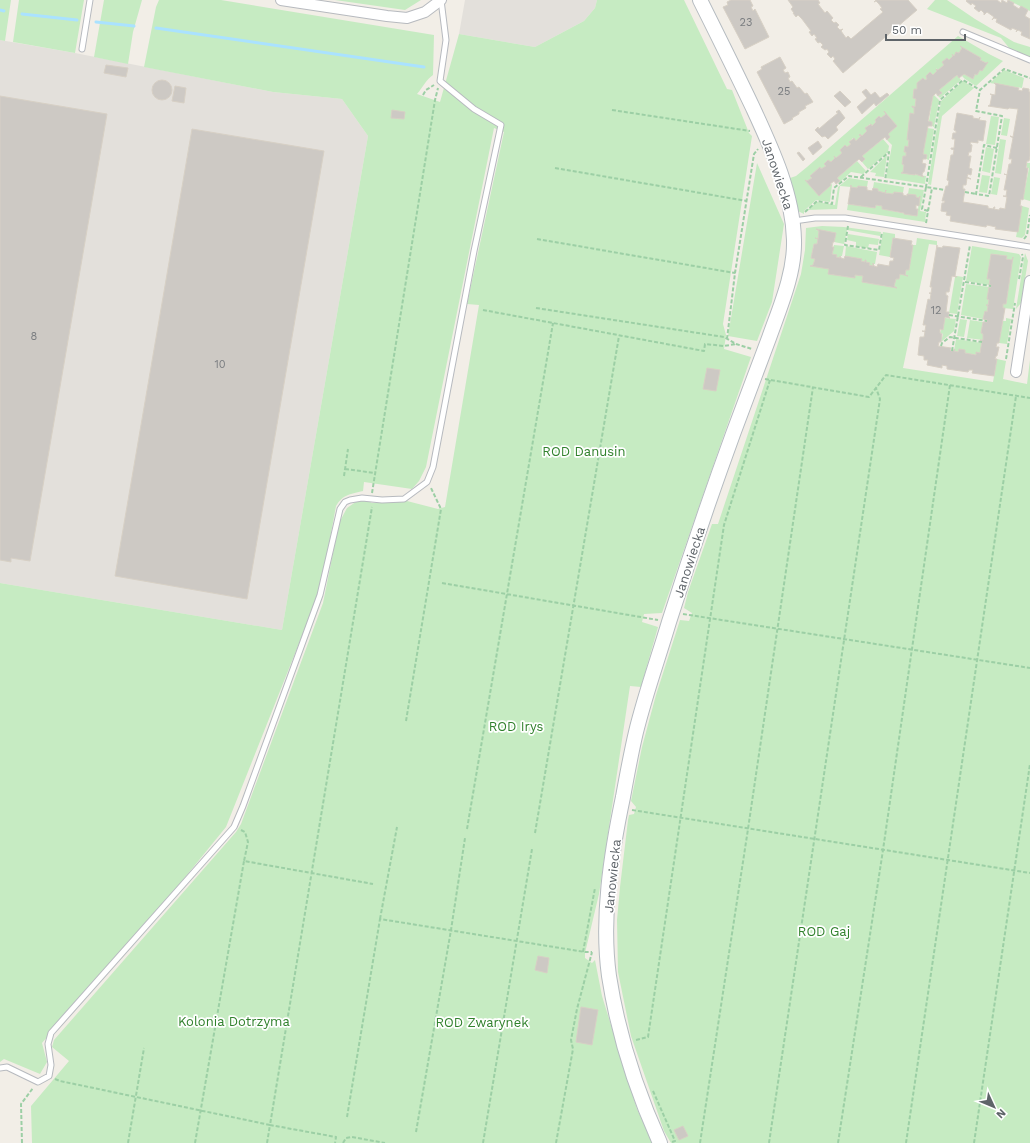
<svg xmlns="http://www.w3.org/2000/svg" width="1030" height="1143" font-family="'Work Sans',sans-serif">
<rect width="100%" height="100%" fill="#f2eee7"/>
<path fill="#e3e0db" d="M465,0H597L595,8L584,21L535,47L459,34Z
M0,40L75,53L273,92L342,99L368,136L282,630L0,583Z"/>
<path fill="#c6ebc2" d="M0,0H11L5,41L0,40Z
M19,0H84L75,53L13,42Z
M104,0H142L133,32L128,64L94,57Z
M159,0H221L434,35L433,75C426,80 423,87 417,94L440,102L459,34L535,47L584,21L595,8L597,0H684L727,89L732,90L749,133L752,136L723,324L726,335L724,349L751,357L662,613L644,614L642,622L658,627L641,687L630,686L599,894L585,953V958L592,963L595,960L602,996L637,1109L653,1143H32L31,1106L69,1061L52,1047L54,1040L236,832L241,824L323,603L339,523L347,508L357,501H368L372,503L407,501L438,509L445,507L479,305L467,304L504,132L494,128L426,467L419,481L412,489L364,482L363,491C351,494 343,494 336,506L321,588L226,827L182,881L42,1043L47,1062L40,1074L4,1059L0,1062V583L282,630L368,136L342,99L273,92L144,67L156,7Z
M335,0H421L405,10Z
M935,0H947L975,19L1014,42L1030,47V57L1010,49L1001,38L927,9Z
M1008,0H1030V11Z
M958,36L989,54L1003,61L976,86L965,79L962,76L964,74L973,79L975,74L977,75L980,70L982,71L987,62L986,63L980,60L981,58L960,46L962,48L959,53L954,56L952,54L953,56L949,60L947,58L942,62L944,65L938,70L936,68L937,71L933,75L930,72L926,76L927,79L917,83V89H914L913,98L916,99L915,107L912,106L914,108V114H910L907,140H909L908,147L905,146L904,152H906V156H903L902,164L904,165L903,172L901,173L926,176L925,184L886,178L892,145L887,140L890,137L888,134L897,126L885,112L886,114L881,118L879,116L875,120L876,122L872,126L870,124L865,128L867,131L862,136L860,134L861,136L856,141L853,138L849,142L851,144L847,147L845,146L840,150L842,153L836,158L834,156L835,158L831,162L828,160L824,164L826,166L821,169L820,167L810,176L812,178L807,181L805,180L819,196L831,185V183L832,185L830,202L816,200L804,211V214L798,211L787,179L796,176L807,167Z
M1004,70L1024,78L1022,88L990,83Z
M957,75L961,80L940,98L938,96L942,93L939,90Z
M963,81L974,88L942,116L931,185L928,184L941,101Z
M934,95L939,100L934,127L932,126V122L929,121L933,96Z
M991,116L999,117L995,145L986,144Z
M1004,118L1010,119L1007,136L1001,135Z
M927,128L934,129L929,160L926,159L927,155L923,154Z
M883,139L889,146L888,152L868,169L862,162L865,159L862,156Z
M1000,139L1006,140L1001,174L995,173Z
M986,147L994,149L990,173L982,171Z
M887,155L884,177L875,176L876,173L870,172Z
M857,161L866,171L863,174L851,172L840,182L837,178Z
M757,163L784,224L772,302L757,341L728,336Z
M1027,163H1030V201L1023,199L1029,168H1027Z
M982,175L990,176L987,193L979,192Z
M994,177L1000,178L997,195L991,194Z
M849,178L868,181L867,187L858,186L857,188L851,187V185V187L840,186L837,209L807,210L817,202L835,205L838,187Z
M874,182L904,187L903,193L894,192L893,194L885,193V190V193L878,191V189L873,188Z
M909,188L924,190L920,211L926,212L925,222L847,210L848,204L875,208L876,205L882,206V209L917,216L920,196L919,198L916,197V195L908,194Z
M1022,206L1029,208L1025,235L1022,238L1016,237Z
M822,226L844,227L881,232L880,236L847,230L844,244L834,242L836,233L816,230L819,231L818,239L815,238L818,239L817,244H814L811,258L815,259L813,265H810L829,269V274L854,278L855,275L863,276L862,282L897,288L894,286L896,279H899L900,274L908,276L905,275L906,270H909L913,245H916L917,238L937,241V245L929,244L903,368L993,382L997,359L1006,361L1003,379L1027,384L1030,360V1143H671L664,1131L631,1036L618,972L617,920L620,887L628,820L629,815L634,814L636,807L631,801L642,747L656,695L680,620L689,621L692,613L684,608L688,592L712,524H718L801,274L805,250L806,228Z
M883,232L895,234V238H893L890,257L879,255Z
M848,234L879,239L878,245L869,244L868,248L856,246V242L847,240Z
M834,245L844,246L842,256H840V258L836,257V255L832,254Z
M846,246L877,252L875,264H873V266L869,265L870,263L866,262V260L865,262L861,261V259L845,256Z
M972,246L1019,254L1021,257L1013,309L1003,308V304H1006L1013,257L1012,260L1006,259L1007,256L991,254L987,279H990L989,285L966,281Z
M1025,253L1028,261L1021,303L1016,309Z
M957,276L963,277L957,314L949,313L955,277Z
M966,284L989,287L987,299L989,300L988,305H986L988,306L987,312H985L983,319L961,315Z
M945,318L956,319L954,331L941,342L943,334L940,333L941,330H943Z
M1006,318L1011,319L1007,344L999,343L1003,321H1006Z
M960,319L967,320L964,337L957,336Z
M970,320L983,322L981,333L983,334V340L967,338Z
M956,339L982,343L980,353L976,352V355L965,353V350L959,349L958,352L954,351Z"/>
<g fill="none" stroke-linecap="round" stroke-linejoin="round">
<path stroke="#aae2ff" stroke-width="3" d="M0,10L4,11
M22,14L77,20
M96,22L134,26
M156,28L424,67"/>
</g>
<path fill="#cdc9c4" stroke="#d7d0c5" d="M731,0H750L753,6L751,7L753,11L755,9L769,37L745,49L723,7L728,5L727,2Z
M788,0H818L820,3L818,4L825,13L827,11L833,18L831,20L834,23L836,22L839,25L837,27L840,30L843,29L841,31L846,38L848,36L851,39L883,12L880,9L882,8L879,4L876,1L874,2L876,0H908L917,10L843,73L833,61L835,59L833,56L831,58L827,54L829,52L827,49L825,50L821,47L823,45L820,42L818,43L815,39L817,38L814,34L812,36L809,32L811,31L802,19L798,15L796,17L793,13H794L791,9L793,7Z
M967,0H997L1001,3L1002,0L1007,3L1008,0L1014,3L1013,5L1019,9L1021,6L1028,10L1025,16L1030,19V39L1021,35L1022,32L1018,30L1016,32L1017,30L1012,28L1011,30L996,22L997,19L994,18L992,20L994,17L987,12L984,15V13L981,10L979,12L974,8L976,6L972,3L971,5L966,1Z
M960,46L981,58L980,60L986,63L988,62L982,71L980,70L977,75L975,74L973,79L964,74L959,78L957,75L939,90L942,93L938,96L936,93L933,96L928,121L932,122V126H928L923,154L927,155L926,159H923L922,163L926,164L924,172H923L922,175L924,177L915,174V175L901,173L903,172L904,165L902,164L903,156H906V152H904L905,146L908,147L909,140H907L910,113L914,114V108L912,107V106L915,107L916,99L913,98L914,89H917V83L923,78L925,80L927,79L926,76L930,72L933,75L937,71L936,69L938,70L944,65L942,62L947,58L949,60L953,56L952,54L954,56L956,52L959,53L962,48Z
M780,57L786,68L783,70L785,73L788,72L790,77L788,78L790,82L792,81L797,88L799,87L805,94L807,93L813,102L805,106L806,108L799,112V114L792,118L793,119L784,124L757,72L762,69L761,67Z
M106,65L128,68L126,77L104,73Z
M152 90a10 10 0 1 1 20 0a10 10 0 1 1-20 0Z
M994,83L1019,88L1018,90L1022,91L1023,88L1029,89V92H1030V156L1029,161H1027L1026,168H1028L1023,200L1021,199L1020,206H1022L1018,232L995,229L996,227L987,225L986,227L950,221L951,216L946,215L947,212L941,211L942,203H944L945,201H942L946,186H948L949,181L947,180L951,155H953L954,150L951,149V148H954L955,139H952L953,133H956V131L954,130L957,113L973,116V118L979,119L980,117L979,120L986,121L983,141L978,140V143L971,142L970,144L972,145L971,152H969L968,156H971L969,168L972,169L971,175L968,174L967,177L971,179L967,178L966,185H963V189H965L963,202L988,206V208L993,209L994,207H995L994,209L999,210L1000,208L1005,209L1007,197L1003,196H1006L1007,190H1004L1007,175L1004,174L1007,175L1009,164H1011L1012,159H1009L1013,138L1010,136L1013,137L1018,109L1009,108L1008,109L988,106L990,105L992,95L990,94L995,95L996,85Z
M175,86L186,88L184,103L172,101Z
M866,89L871,95L875,92L880,98L887,93L889,95L876,106L874,103L862,114L857,107L867,98L862,92Z
M840,91L851,102L845,107L834,96Z
M0,96L107,114L30,561L11,558V562L0,560Z
M392,110L405,112L404,119L391,118Z
M839,110L845,118L836,127L838,130L828,139L825,136L822,137L815,130L818,127L819,129L827,122L838,113L836,112Z
M884,111L897,126L888,134L890,137L887,140L885,137L862,156L865,159L862,162L859,159L837,178L840,181L836,184L834,181L830,184L831,185L819,196L805,180L807,181L812,178L810,176L820,167L821,169L826,166L824,164L828,160L831,162L835,158L834,156L836,158L842,153L840,150L845,145L847,147L851,144L849,142L854,138L856,141L861,136L859,135L860,134L862,136L867,131L865,128L871,124L872,126L876,122L875,120L879,116L881,118L886,114Z
M192,129L324,151L247,599L115,576Z
M818,141L822,147L813,155L808,148Z
M799,152L805,159L803,161L797,153Z
M851,185V187L857,188L858,186L867,187V190L872,191L873,188L878,189V191L885,193L886,190L885,193L893,194L894,192L903,193V195L907,196V194L916,195V197L919,198L920,196L919,206L916,205V209H918L917,216L904,214V213L882,209V206L876,205L875,208L848,204Z
M816,229L836,233L834,242H833L832,247H834L832,254L837,255L836,257L840,258V256L841,258L844,259L845,256L862,259L861,261L865,262V260H866V262L870,263L869,265L873,266V263L874,266L877,267L878,264L889,266L890,261H893L894,258L890,257L893,238L912,241L911,245H913L909,270H906L905,275L908,276L900,274L899,279H896L894,286L897,288L862,282L863,276L855,275V278L828,274L829,269L810,266L813,265L815,259L811,258L814,244H817L818,239L815,238L818,239L819,231Z
M937,245V247L942,248L943,246L960,248L955,276L957,277L952,276L949,292H946V295L948,296L946,312H949V318H950L945,317L943,330L940,329V333L942,334L941,342H939L938,346L951,348L950,350L952,351L955,349L954,351L958,352L959,349L965,350V353L976,355V352L980,353L982,341L980,340H983V334L981,333L983,322H987V320L983,319L985,311L987,312L988,306L986,305H988L989,300L987,299L989,287L990,288L991,285H989L990,279H987L991,254L1007,256L1006,259L1012,260L1013,257L1006,304H1003V308H1005L999,343H997L996,347H999L997,356H996L995,359H997L994,376L972,373L973,370H969L968,372L947,369V366L942,365V368L927,365L928,360H924V356L918,355L920,337H924L925,332L922,331H925L926,325H923L928,299L930,300L931,294L929,293H931L932,287H930Z
M707,368L720,370L716,391L703,389Z
M538,956L549,958L547,973L535,970Z
M581,1007L598,1010L592,1045L576,1042Z
M683,1126L688,1136L679,1140L674,1130Z"/>
<g fill="none" stroke-linecap="round" stroke-linejoin="round">
<defs>
<path id="lane" d="M963,32L1030,60
M82,49L90,0
M794,221L815,218H845L1030,247
M0,1068L7,1067L38,1082L49,1076L51,1065L48,1044L51,1033L234,827L243,806L320,595L340,509L345,502L350,500L362,498L382,500L404,499L427,482L433,467L474,251L501,125L474,109L440,81L446,40L441,0"/>
<path id="street" d="M281,0L387,16L407,18L425,12L441,0
M1016,372L1030,281"/>
<path id="secondary" d="M660,1143C636,1090 618,1034 609,976C601,918 611,854 623,797C627,775 631,753 636,732C645,695 658,659 669,622C689,559 710,497 733,434C745,402 757,370 769,338C780,307 795,273 794,240C793,194 772,149 753,108C736,72 718,36 700,0"/>
</defs>
<use href="#lane" stroke="#b7babf" stroke-width="7"/>
<use href="#street" stroke="#b7babf" stroke-width="12"/>
<use href="#secondary" stroke="#b5bbc0" stroke-width="16"/>
<path stroke="#9ccfa5" stroke-width="2" stroke-dasharray="4 2" stroke-linecap="butt" d="M423,95L426,90L434,85
M612,110L750,131
M997,148L984,145L976,194L989,196L1002,116L976,111L980,90L1004,69L1030,78
M555,168L747,201
M861,177L889,152L885,181
M965,192L976,194
M928,211L922,209L926,187L945,190
M805,212L817,201L832,204L834,188L849,176L926,187L940,100L963,80L980,90
M926,223L932,188
M848,226L845,245L879,250L882,232
M537,239L735,273
M1024,239L1027,235L1030,215
M1019,279L1023,257L1022,254
M965,282L991,286
M536,308L724,337L736,344L752,349
M483,310L704,351L705,344L724,346L736,344
M949,315L987,321
M727,339L735,273L754,154L758,149
M941,346L942,343L950,337L982,342
M952,351L970,245
M1006,359L1015,303
M765,379L869,397L886,375L1030,398
M345,469L375,473
M344,476L348,449
M372,493L435,100L438,88
M442,583L658,620
M683,614L1030,668
M406,721L441,509L431,488
M632,810L1030,873
M467,829L553,323
M241,830L245,832L248,842L244,861L373,884
M535,833L619,336
M380,919L397,827
M583,952L595,888
M636,1040L648,1037L724,525L770,380
M55,1079L60,1081L270,1125L372,507
M653,1091L675,1141L672,1142
M347,1117L380,919L585,952H592
M416,1132L451,930L465,838
M22,1143L21,1104L33,1088
M128,1143L144,1048
M195,1143L244,861
M267,1143L270,1125L336,1137L335,1143
M343,1143L346,1138L352,1137L385,1143
M483,1143L532,849
M556,1143L573,1049L571,1040L577,1009L592,952
M700,1143L748,829L813,387
M769,1143L880,399L876,388
M838,1143L883,850L950,385
M906,1143L1016,396
M974,1143L1030,764"/>
<use href="#lane" stroke="#fff" stroke-width="5"/>
<use href="#street" stroke="#fff" stroke-width="10"/>
<use href="#secondary" stroke="#fff" stroke-width="14"/>
</g>
<g text-anchor="middle" stroke-width="3.5" stroke-linejoin="round" paint-order="stroke">
<g font-size="11" fill="#7a7d80">
<text x="746" y="26">23</text>
<text x="784" y="95">25</text>
<text x="936" y="314">12</text>
<text x="34" y="340">8</text>
<text x="220" y="368">10</text>
</g>
<g font-size="13" fill="#5e6469" stroke="#fff">
<text transform="translate(778 174) rotate(72)" y="5">Janowiecka</text>
<text transform="translate(689 562) rotate(-72)" y="5">Janowiecka</text>
<text transform="translate(612 876) rotate(-84)" y="5">Janowiecka</text>
</g>
<g font-size="13" fill="#30812c" stroke="#fff">
<text x="584" y="456">ROD Danusin</text>
<text x="516" y="731">ROD Irys</text>
<text x="824" y="936">ROD Gaj</text>
<text x="234" y="1026">Kolonia Dotrzyma</text>
<text x="482" y="1027">ROD Zwarynek</text>
</g>
</g>
<g transform="translate(994 1107) rotate(134)" stroke="#ffffff" stroke-width="3" paint-order="stroke">
<path d="M0-3L7 15L0 10L-7 15Z" fill="#5e6469"/>
<text y="-6" font-size="11" font-weight="bold" text-anchor="middle" fill="#5e6469">N</text>
</g>
<path d="M886 34v6h79v-6" fill="none" stroke="#5e6469" stroke-width="2"/>
<text x="892" y="34" font-size="12" fill="#5e6469" stroke="#ffffff" stroke-width="3" paint-order="stroke">50 m</text>
</svg>
